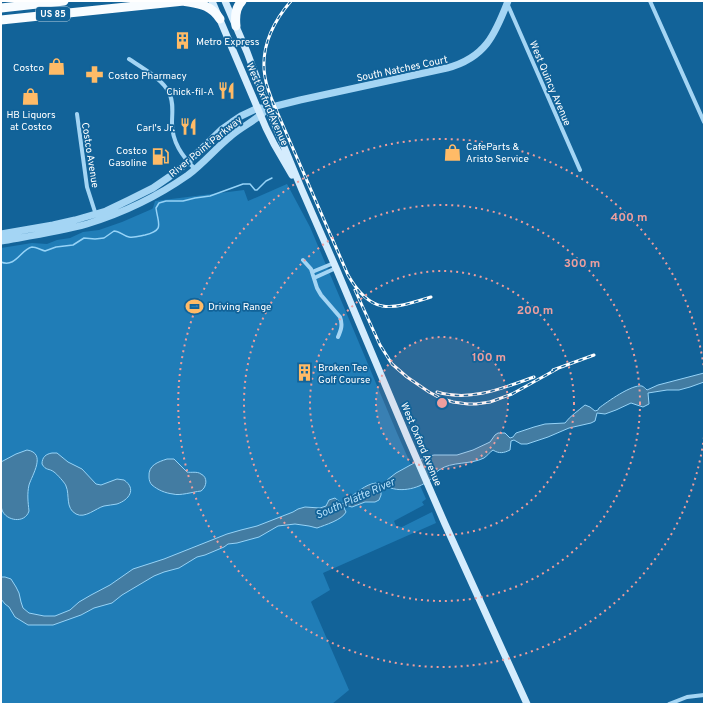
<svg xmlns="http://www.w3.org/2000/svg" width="705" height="705" font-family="Overpass,sans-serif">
<rect width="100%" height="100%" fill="#126399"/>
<path fill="#207db7" d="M287,184L310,227L346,312L397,433L426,499L422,502L424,505L394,521L396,526L402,527L432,512L436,523L323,573L330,590L312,601L311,602L349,690L332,704H1V248L32,243L47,244L57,240L70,238L83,232L99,230L122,222L152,209L153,208L155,201L244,190L248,201Z"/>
<path fill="#437ca2" stroke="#96d3f7" d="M704,373V382L690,387L679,390H667L648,393L649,404L643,407L631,403L616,410L605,414L597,413L595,421L591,423L569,428L548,437L527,444H521L514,440L511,441L510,450C504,453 499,454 493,450C490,452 487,456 484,458C470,465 452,461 439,470C435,472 435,477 431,479C420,488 402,493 388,487L381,490V495L379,500L375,502H365L352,507L348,506L344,508L346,512C342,520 325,525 317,528L309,526L295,524L278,526L259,537L237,543L228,544L224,547L205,555L197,557L179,568L164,572L154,576L122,595L112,603L94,608L81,615L53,625H28L15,617L9,607L5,604L1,599V577H5L11,579L16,587L19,593L21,602L23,608L29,613L44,616H55L70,610L79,602L91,595L110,585L133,569L164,559L227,534L241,530L257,526L293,512L298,509L305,507L320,508L326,506L329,500L335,498L342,504L346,502L347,499C356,494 365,484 376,483L379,486L386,483L387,480L396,473L425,457L434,455H457L473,450L490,442L495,435L498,433H505L510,438L513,437L516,433L534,427L545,424L565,423C570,416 578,411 585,405L590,407L595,411L598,410L599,408C607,402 632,384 642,386C644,387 645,388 647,390L658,385Z
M27,450C47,453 32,475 29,485C27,494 28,502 29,511C25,524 6,521 2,510C0,505 1,499 1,494C1,483 1,472 1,462L16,454Z
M52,453H57L68,462L82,469L96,484L101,485L117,479L124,480C137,489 129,500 117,504C113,505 108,505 104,506C96,508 85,519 76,514C65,508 70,495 66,486C66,484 56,473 54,472C49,468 46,471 42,464C42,457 46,454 52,453Z
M167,459H174L187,472C191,473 197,471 201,474C208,477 207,487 201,491C192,492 180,496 173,494C165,493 158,490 152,485C150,483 149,480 149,477C148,465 158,462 167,459Z"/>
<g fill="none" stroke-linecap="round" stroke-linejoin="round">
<path stroke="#96d3f7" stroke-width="1.5" d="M1,262C16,268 21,249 32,247C36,247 41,250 45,251L56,247L73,245L84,238L95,239L104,238L114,231C120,231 123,236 129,237C134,238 140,236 145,235C165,230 158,224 156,208L159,203L166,201H183L195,198L210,196L243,184H250L255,190H257L266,181L272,178"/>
<path stroke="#a4d5f4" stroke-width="4" d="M650,1L704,122
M507,3L580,170
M129,59C141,67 164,80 169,93C174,102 172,113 172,123C172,142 182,156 195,169
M77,114L87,187L96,215
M303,260L311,269L317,288L321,295L340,317C343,325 341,330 338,337
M312,272L334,263
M314,278L336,268
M669,704L687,697L704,695"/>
<path stroke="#a4d5f4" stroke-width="7" d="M1,234L53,225L75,220L106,211L129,200L153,188L169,177L188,162L222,129L232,122L241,116L258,108H268L300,100L447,68C485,58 495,35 508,1
M1,241C30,236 59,232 87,224C123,213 158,196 188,175C204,163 216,148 231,136C241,127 255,121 265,111"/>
<path stroke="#d4ecfd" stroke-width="7" d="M212,1L266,128L274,144L292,175
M225,1L247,52L268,108L302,190L336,268L408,439L445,524L527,704"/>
<path stroke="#f8fcff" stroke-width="9" d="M183,1C199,4 210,4 220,19
M1,8L64,1
M1,20L184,1
M236,26C235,17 235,8 242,1"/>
<defs>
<path id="rail" d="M291,1C273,22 260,48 265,77C267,90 273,102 278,114L348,275C372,317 392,309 431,297
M355,290L380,345L392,364L407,377L429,392L440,398L453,402L468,404H476L490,402L512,394L557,369
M553,370L594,355
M437,392C471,402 503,388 534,377"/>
</defs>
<use href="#rail" stroke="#fff" stroke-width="3"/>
<use href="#rail" stroke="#126399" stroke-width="1.5" stroke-dasharray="4.5" stroke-linecap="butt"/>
</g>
<circle cx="442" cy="403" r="66" fill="#ed9e9e" fill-opacity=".12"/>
<g fill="none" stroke="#ed9e9e" stroke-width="2" stroke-dasharray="2 4">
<circle cx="442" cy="403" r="66"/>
<circle cx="442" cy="403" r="132"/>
<circle cx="442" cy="403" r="198"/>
<path d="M704 437A264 264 0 1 1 704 369"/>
</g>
<defs>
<symbol id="building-bare" viewBox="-9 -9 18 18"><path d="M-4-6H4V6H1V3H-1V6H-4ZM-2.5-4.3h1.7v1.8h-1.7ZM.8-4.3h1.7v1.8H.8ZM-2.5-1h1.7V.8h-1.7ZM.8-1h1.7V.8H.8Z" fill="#ffbb67" stroke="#126399" stroke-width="2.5" paint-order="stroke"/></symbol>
<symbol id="shop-bare" viewBox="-9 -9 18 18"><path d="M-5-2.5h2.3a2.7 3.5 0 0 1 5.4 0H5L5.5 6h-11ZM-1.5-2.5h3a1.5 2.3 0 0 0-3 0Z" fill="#ffbb67" stroke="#126399" stroke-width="2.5" paint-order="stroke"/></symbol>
<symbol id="pharmacy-bare" viewBox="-9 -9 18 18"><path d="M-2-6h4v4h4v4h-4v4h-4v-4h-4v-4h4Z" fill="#ffbb67" stroke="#126399" stroke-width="2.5" paint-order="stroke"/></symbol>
<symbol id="restaurant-bare" viewBox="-9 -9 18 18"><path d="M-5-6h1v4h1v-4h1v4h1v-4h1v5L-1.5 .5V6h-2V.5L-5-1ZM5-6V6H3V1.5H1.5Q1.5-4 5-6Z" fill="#ffbb67" stroke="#126399" stroke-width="2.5" paint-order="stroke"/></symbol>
<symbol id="fuel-bare" viewBox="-9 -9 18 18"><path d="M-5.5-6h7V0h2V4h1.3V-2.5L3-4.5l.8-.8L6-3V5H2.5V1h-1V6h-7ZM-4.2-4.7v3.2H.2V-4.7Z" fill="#ffbb67" stroke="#126399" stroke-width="2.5" paint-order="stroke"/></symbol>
<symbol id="stadium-bare" viewBox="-9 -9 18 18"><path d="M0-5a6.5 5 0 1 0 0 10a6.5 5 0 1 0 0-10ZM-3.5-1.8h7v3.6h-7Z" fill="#ffbb67" stroke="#126399" stroke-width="2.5" paint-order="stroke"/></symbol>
</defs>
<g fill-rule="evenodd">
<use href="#building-bare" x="170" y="28" width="25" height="25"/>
<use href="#shop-bare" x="44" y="54" width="25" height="25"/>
<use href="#pharmacy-bare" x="82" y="62" width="25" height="25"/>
<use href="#restaurant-bare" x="214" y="78" width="25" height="25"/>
<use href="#shop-bare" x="18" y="84" width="25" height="25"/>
<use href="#restaurant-bare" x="176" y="114" width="25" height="25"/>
<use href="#shop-bare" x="440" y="140" width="25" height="25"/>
<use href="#fuel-bare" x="148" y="144" width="25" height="25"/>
<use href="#stadium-bare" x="182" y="294" width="25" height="25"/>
<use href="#building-bare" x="292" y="360" width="25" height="25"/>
</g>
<g text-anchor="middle" stroke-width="3.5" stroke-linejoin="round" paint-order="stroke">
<rect fill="#126399" stroke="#b8d0e0" stroke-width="1" x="36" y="7" width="34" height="14" rx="3"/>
<g font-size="9" font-weight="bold" fill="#fff">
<text x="53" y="17">US 85</text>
</g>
<g font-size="10" fill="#fff" stroke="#126399" text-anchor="start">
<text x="196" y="45">Metro Express</text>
<text x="44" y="71" text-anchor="end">Costco</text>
<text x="108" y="79">Costco Pharmacy</text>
<text x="214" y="95" text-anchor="end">Chick-fil-A</text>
<text x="31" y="118" text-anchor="middle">HB Liquors<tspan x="31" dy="12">at Costco</tspan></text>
<text x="175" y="131" text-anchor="end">Carl's Jr.</text>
<text x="466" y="150">CafeParts &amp;<tspan x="466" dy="12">Aristo Service</tspan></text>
<text x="147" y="154" text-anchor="end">Costco<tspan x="147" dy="12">Gasoline</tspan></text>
<text x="208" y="310">Driving Range</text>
<text x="318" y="371">Broken Tee<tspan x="318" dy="12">Golf Course</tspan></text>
</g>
<g font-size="10" fill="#fff" stroke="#126399">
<text transform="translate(402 68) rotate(-12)" y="4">South Natches Court</text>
<text transform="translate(551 83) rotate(67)" y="4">West Quincy Avenue</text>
<text transform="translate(268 104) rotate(66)" y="4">West Oxford Avenue</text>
<text transform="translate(205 146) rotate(-39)" y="4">River Point Parkway</text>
<text transform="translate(91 155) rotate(81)" y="4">Costco Avenue</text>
<text transform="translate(422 444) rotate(67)" y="4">West Oxford Avenue</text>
</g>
<g font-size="11" font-style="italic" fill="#b5e0fa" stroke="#126399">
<text transform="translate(355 498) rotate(-24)" y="4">South Platte River</text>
</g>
</g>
<circle cx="442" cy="403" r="6" fill="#ed9e9e" stroke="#126399" stroke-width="2"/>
<g font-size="12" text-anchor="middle" font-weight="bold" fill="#ed9e9e" stroke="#126399" stroke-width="3.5" stroke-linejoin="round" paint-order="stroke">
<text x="629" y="221">400 m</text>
<text x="582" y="267">300 m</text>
<text x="535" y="314">200 m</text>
<text x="489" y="361">100 m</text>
</g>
<rect width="705" height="705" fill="none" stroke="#ffffff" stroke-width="4"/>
</svg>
